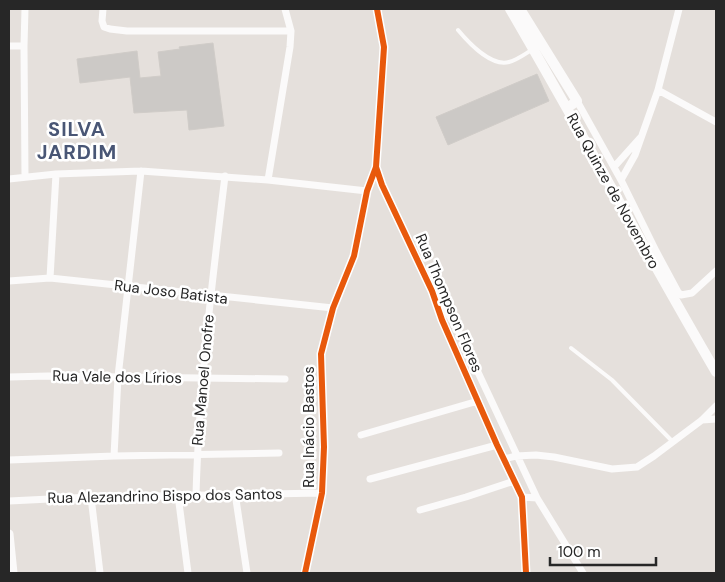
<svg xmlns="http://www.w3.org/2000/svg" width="725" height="582" font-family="'DM Sans',sans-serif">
<rect width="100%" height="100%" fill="#e5e0dc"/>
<path fill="#ccc9c6" stroke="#d0ccc8" d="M213,43L224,126L189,130L187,110L134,113L130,77L80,83L77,59L137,51L140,78L161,76L158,52L180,49L179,47Z
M537,74L549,101L448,145L436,117Z"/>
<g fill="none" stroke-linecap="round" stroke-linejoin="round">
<path stroke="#fbfafa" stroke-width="4" d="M458,30C468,42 491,67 509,62C517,60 525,54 533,49
M571,348L612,380L673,442"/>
<path stroke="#fbfafa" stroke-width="7" d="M25,9L24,46L25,177
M103,9L102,21L104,27L110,29L127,31H291
M377,9L384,47L376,167L382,185L432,291L442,320L497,445L522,497L526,573
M9,46H24
M658,90L716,122
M577,101L621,180L656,251L678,292L681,295L692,293L716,271
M614,167L640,138
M9,179L56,174L141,171L268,180L367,191
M268,180L290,47L291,31L285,9
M621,180L635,155L658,90L679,9
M50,278L56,174
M9,281L50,278L333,308
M438,300L453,321L462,338L537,498
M9,377L48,376L285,379
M702,420L716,419
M361,435L478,401
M114,456L118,377L141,171
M504,459L516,456L536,455L554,457L612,469L637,467L654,456L702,420L716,406
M9,460L114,456L279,453
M370,479L497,445
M235,493L247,573
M178,495L188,573
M196,495C199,388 212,282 225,176
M91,497L100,573
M522,497L537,498L583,573
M9,501L91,497L322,493
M420,510L466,497L514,481
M305,573L322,493L324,447L321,354L333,308L354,256L367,191L376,167"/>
<path stroke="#fbfafa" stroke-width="9" d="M9,534L13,573"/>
<path stroke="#fbfafa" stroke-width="10" d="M510,9C580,129 646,252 716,372
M520,9L577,101L567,108"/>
<defs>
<path id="cycleway" d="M377,9L384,47L376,167L382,185L432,291L442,320L497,445L522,497L526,573
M305,573L322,493L324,447L321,354L333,308L354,256L367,191L376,167"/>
</defs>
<use href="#cycleway" stroke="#fff" stroke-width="9"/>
<use href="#cycleway" stroke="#e8590c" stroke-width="6"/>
</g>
<g text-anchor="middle" stroke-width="5" stroke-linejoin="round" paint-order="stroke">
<g font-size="15" fill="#272727" stroke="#fff">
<text transform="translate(613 191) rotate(61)" y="5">Rua Quinze de Novembro</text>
<text transform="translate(171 292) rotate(7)" y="5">Rua Joso Batista</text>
<text transform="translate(449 303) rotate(67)" y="5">Rua Thompson Flores</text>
<text transform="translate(117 377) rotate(1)" y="5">Rua Vale dos Lírios</text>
<text transform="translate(203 380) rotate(-85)" y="5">Rua Manoel Onofre</text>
<text transform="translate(309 427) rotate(-90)" y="5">Rua Inácio Bastos</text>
<text transform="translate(165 496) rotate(-1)" y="5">Rua Alezandrino Bispo dos Santos</text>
</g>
<g font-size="20" font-weight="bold" letter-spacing="1" fill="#495675" stroke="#fff">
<text x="77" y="136">SILVA<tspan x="77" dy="23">JARDIM</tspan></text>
</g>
</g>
<rect width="725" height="582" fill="none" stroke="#272727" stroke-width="20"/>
<path d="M550 557v8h106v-8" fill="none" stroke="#272727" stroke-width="2.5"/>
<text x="558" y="557" font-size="15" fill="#272727" stroke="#ffffff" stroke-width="4" paint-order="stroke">100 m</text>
</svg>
